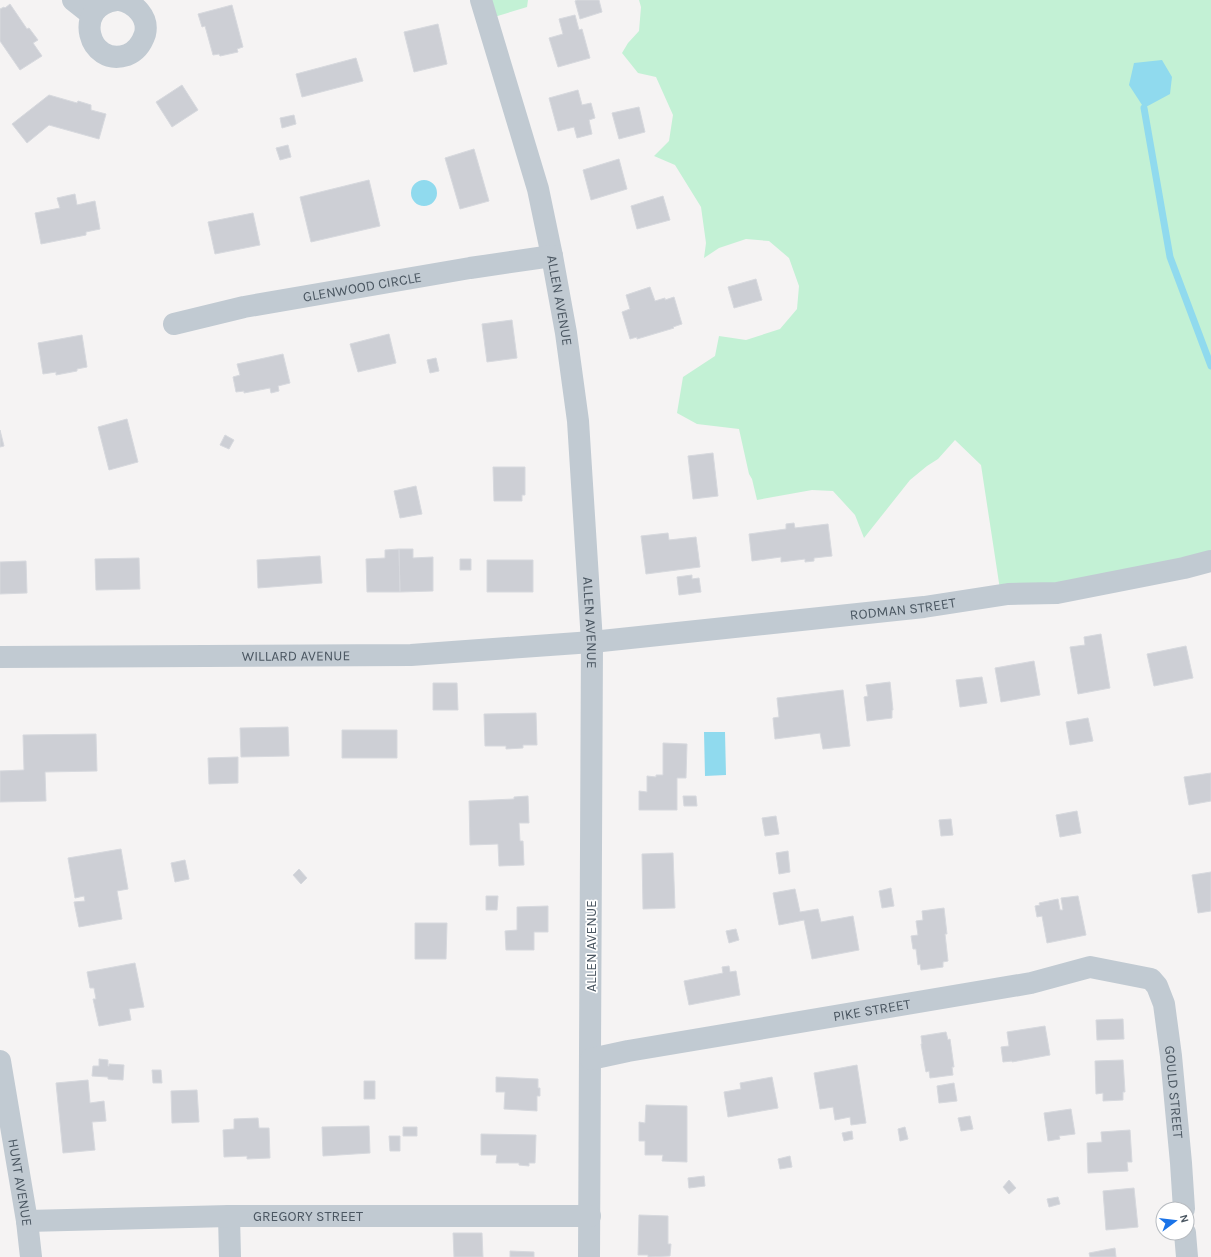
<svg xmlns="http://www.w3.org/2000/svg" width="1211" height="1257" font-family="Karla,sans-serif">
<rect width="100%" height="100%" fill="#f5f3f3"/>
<path fill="#c3f1d5" d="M473,0H528L527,7L481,21Z
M639,0H1211V561L1001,596L981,465L955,440L938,459L927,466L910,480L864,538L855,515L833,491L812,490L757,500L752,479L749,474L739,429L697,424L677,413L683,377L715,356L719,336L746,340L780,329L797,309L799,286L789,258L769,241L746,239L719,248L704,258L706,243L701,207L675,165L654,156L669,141L673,115L656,77L638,73L622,53L628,43L639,31L641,7Z"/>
<path fill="#90daee" d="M1162,60L1172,77L1170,94L1144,108L1129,85L1134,63Z
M411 193a13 13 0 1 1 26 0a13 13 0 1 1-26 0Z
M704,732H725L726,775L705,776Z"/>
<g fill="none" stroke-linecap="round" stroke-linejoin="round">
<path stroke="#90daee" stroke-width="7" d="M1144,108L1170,257L1211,366"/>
</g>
<path fill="#cdcfd5" stroke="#d7d9de" d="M577,0H599L602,12L580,19L575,1Z
M10,4L27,29L29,28L38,40L33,43L42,56L20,70L0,41V9L4,7L5,8Z
M232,5L243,47L237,49L238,52L220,56L219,54L213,55L205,26L202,27L198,14Z
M575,15L579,30L582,29L590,58L558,67L549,38L563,34L559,19Z
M438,24L447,64L414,72L404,32Z
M356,58L363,81L302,97L296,74Z
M182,85L198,110L172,127L156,102Z
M578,90L582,105L591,103L595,118L589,120L592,134L577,138L574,127L558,131L549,98Z
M49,95L77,103L78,101L91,105V110L106,114L99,139L49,125L27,143L12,124Z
M639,107L645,132L619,139L612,113Z
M294,115L296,124L282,128L280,118Z
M288,145L291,157L280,160L276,148Z
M474,149L489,201L460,209L445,158Z
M619,159L627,189L591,200L583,170Z
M369,180L380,226L311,242L300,197Z
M75,194L77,205L95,201L100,229L86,232V235L41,244L35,213L60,208L57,198Z
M663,196L670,220L637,229L631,206Z
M253,213L260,245L215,254L208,222Z
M756,279L762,300L734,308L728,287Z
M650,287L655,301L665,298V300L674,297L682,324L673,327L674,328L637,339V337L630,339L622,312L630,309L626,295Z
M512,320L517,358L487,362L482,324Z
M389,334L396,363L358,372L350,344Z
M82,335L87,367L77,369V371L56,375V372L43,374L38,343Z
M283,354L290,383L278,386L279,391L271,393L270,388L244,393V391L236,392L233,377L240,375L237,364Z
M436,358L439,371L430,373L427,360Z
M127,419L138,462L109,470L98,427Z
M0,430L4,446L0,447Z
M225,435L234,440L229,449L220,445Z
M713,453L718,496L693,499L688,456Z
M493,467H525V495H522V501H494Z
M416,486L422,514L400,518L394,491Z
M794,523L795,528L828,524L832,556L814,558V561L805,562V559L781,562V557L752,561L749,534L786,529V524Z
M668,533L669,540L696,537L700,567L646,574L641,536Z
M399,549H413V558L433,557V591L400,592Z
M399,549L400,592H367L366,559L385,558V550Z
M320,556L322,583L258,588L257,560Z
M139,558L140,589L96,590L95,559Z
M460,559H471V570H460Z
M487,560H533V592H487Z
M26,561L27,593L0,594V562Z
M692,575V579L699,578L701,592L679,595L677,577Z
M1101,634L1110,688L1078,694L1070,647L1085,645L1084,637Z
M1186,646L1193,678L1154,686L1147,654Z
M1034,661L1040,695L1001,702L995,668Z
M982,677L987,703L960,707L956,680Z
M890,682L893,710H892V718L867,721L864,697L868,696L866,685Z
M433,683H457L458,710H433Z
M843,690L850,746L823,749L820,733L775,739L773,718L779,717L777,698Z
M536,713L537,745H523V748L506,749V746H485L484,714Z
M1088,718L1093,741L1070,745L1066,722Z
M288,727L289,756L241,757L240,728Z
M342,730H397V758H342Z
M96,734L97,771L45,772L46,801L0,802V771L24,770L23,735Z
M663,743L687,744L686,778H677V810H639V791L647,792V776L656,777V775H663Z
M238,757V783L209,784L208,758Z
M1211,773V801L1189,805L1184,777Z
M528,796L529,823H519L520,841H523L524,865L499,866L498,844L470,845L469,801L514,799V797Z
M683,796H696L697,806H684Z
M1077,811L1081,833L1060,837L1056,815Z
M776,816L779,834L765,836L762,818Z
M951,819L953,835L941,836L939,820Z
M121,849L128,889L117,891L122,919L79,927L74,902L85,901L84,896L75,898L68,858Z
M788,851L790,872L779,874L776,853Z
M673,853L675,908L643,909L642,854Z
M185,860L189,879L175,882L171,863Z
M299,869L307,878L301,884L293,875Z
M1211,872V911L1198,913L1192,875Z
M891,888L894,906L882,908L879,891Z
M795,889L800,912L818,909L821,922L853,916L859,950L812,959L804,920L779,925L773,893Z
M486,896H498L497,910H486Z
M1078,896L1086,935L1047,943L1042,916L1037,917L1035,906L1040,905L1039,903L1058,899L1060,910H1063L1061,898Z
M548,906V932H534V950H506L505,931L517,930V907Z
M944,908L947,934H945L948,961L943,962V967L921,970L920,964L918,965L916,949H913L911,936L918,935L916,921L923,920L922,911Z
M415,923H447L446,959H415Z
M736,929L739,940L729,943L726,931Z
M135,963L144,1007L129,1009L131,1020L99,1026L93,999H96L94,988H90L87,972Z
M729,966L730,972L736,971L740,995L689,1005L684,981L723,973L722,967Z
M1123,1019L1124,1039L1097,1040L1096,1020Z
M1045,1026L1050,1055L1012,1062V1061L1003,1062L1001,1047L1009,1046L1007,1032Z
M946,1032L948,1040L950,1039L954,1067H952L953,1075L930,1078L929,1071L926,1072L921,1044H922L921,1036Z
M99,1059L108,1060V1066H109V1064L124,1065L123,1080L108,1079V1077L92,1076L93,1066H99Z
M1123,1060L1125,1092H1123V1100L1103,1101V1093L1096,1094L1095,1061Z
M857,1065L866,1123L851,1125L850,1117L835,1120L833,1107L820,1109L814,1073Z
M152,1070H161L162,1083H153Z
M496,1077L538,1079V1088H540V1096H537V1111L504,1109L505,1092H496Z
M772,1077L778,1108L728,1117L724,1092L741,1089L740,1083Z
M88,1080L90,1103L104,1101L106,1121L92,1122L95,1150L63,1153L56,1083Z
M364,1081H375V1099H364Z
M954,1083L957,1101L939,1103L937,1086Z
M197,1090L199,1122L172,1123L171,1091Z
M646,1105L687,1106V1162L662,1161L663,1155H645V1141H639V1122L645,1123Z
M1071,1109L1075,1134L1059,1136L1060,1139L1048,1141L1044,1113Z
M970,1116L973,1129L961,1131L958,1118Z
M258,1118L259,1128H269L270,1158L247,1159V1156L224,1157L223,1130L234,1129V1119Z
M369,1126L370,1153L323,1156L322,1127Z
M403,1127H417V1136H403Z
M905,1127L908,1139L900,1141L898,1129Z
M1130,1130L1132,1162H1127L1128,1171L1088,1173L1087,1143L1102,1142L1101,1132Z
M852,1131L853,1139L844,1141L842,1133Z
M481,1134L536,1135L535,1163H529V1166L519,1165V1163H496L497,1155H481Z
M389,1136H400V1151H390Z
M790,1156L792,1167L780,1169L778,1159Z
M704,1176L705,1186L689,1188L688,1178Z
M1009,1180L1016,1188L1009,1194L1003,1187Z
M1134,1188L1138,1227L1106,1230L1103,1191Z
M1058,1197L1060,1204L1049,1207L1047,1199Z
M639,1215L668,1216V1244H671L670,1256L648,1257V1255H638Z
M453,1233H482L483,1257H454Z
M1115,1248L1116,1257H1090L1089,1253Z
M510,1251L534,1252V1257H510Z"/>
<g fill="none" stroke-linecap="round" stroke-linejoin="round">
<g stroke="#c1cad2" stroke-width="22">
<path d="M73,0L92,15"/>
<path d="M116,0C72,6 88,68 127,55C137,51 142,43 145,34C149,17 135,3 119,0"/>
<path id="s1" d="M481,0L538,189L552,256L566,333L578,421L592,642L589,1257"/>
<path id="s2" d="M174,324L244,307L470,268L552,256"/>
<path id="s3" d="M0,657L411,655L592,642L924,607L1008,594L1057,593L1184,568L1211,561"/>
<path id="s4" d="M591,1059L628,1051L1031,983L1090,967L1151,979L1157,986L1164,1004L1171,1056L1181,1163L1184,1209"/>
<path id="s5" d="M0,1061L27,1221L31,1257"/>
<path d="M229,1216L230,1257"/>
<path id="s6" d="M27,1221L229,1216H590"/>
<path d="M1185,1233L1187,1257"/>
</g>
</g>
<g text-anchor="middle" stroke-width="3.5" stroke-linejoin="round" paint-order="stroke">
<g font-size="14" fill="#4a5661" stroke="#fff">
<text dy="5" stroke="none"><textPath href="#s2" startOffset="192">GLENWOOD CIRCLE</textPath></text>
<text dy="5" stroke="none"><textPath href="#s1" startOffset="311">ALLEN AVENUE</textPath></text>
<text dy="5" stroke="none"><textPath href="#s3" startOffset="905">RODMAN STREET</textPath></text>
<text dy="5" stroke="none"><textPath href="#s1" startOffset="635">ALLEN AVENUE</textPath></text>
<text dy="5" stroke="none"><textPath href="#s3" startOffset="296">WILLARD AVENUE</textPath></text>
<text transform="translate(591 946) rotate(-90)" y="5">ALLEN AVENUE</text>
<text dy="5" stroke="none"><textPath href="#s4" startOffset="285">PIKE STREET</textPath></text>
<text dy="5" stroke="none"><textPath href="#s4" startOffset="687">GOULD STREET</textPath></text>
<text dy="5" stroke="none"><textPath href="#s5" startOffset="123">HUNT AVENUE</textPath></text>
<text dy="5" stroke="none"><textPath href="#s6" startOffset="281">GREGORY STREET</textPath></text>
</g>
</g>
<g transform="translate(1175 1221) rotate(75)"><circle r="19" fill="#ffffff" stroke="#b7bbc0"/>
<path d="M0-3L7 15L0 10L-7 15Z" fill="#1a73e8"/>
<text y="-6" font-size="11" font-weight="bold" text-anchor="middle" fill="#4a5661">N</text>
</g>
</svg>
